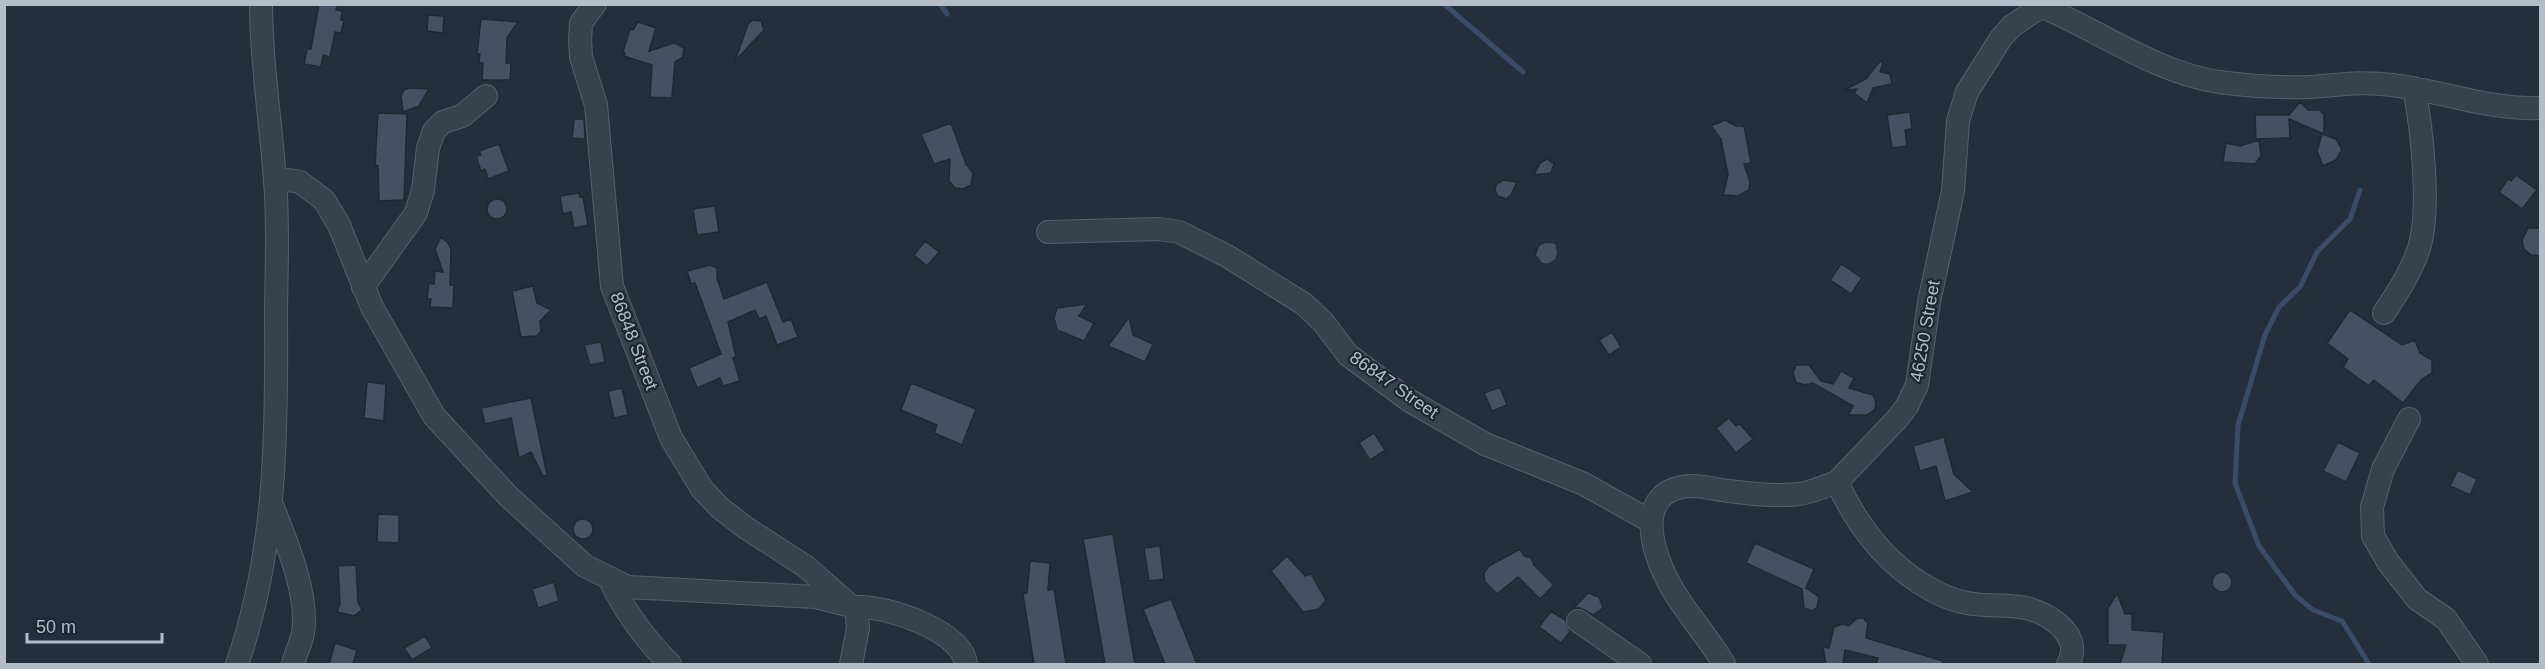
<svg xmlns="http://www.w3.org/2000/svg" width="2545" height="669" font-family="Helvetica,sans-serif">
<rect width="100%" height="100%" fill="#242f3e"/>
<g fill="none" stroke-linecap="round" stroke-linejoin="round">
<path stroke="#394c67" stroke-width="5" d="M940,4L947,14
M1444,4L1523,72
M2360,190L2350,219L2317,252L2300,287L2279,307L2265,335L2238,425L2235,483L2259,546L2295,595L2313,610L2342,621L2369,664"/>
</g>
<path fill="#455162" stroke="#1f2835" stroke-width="1.5" d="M319,4H338L336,10L342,11L341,20H344L341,33L335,32L330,57L323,55L321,67L304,64L307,49H311Z
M428,15L444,16L443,33L427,31Z
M481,19L518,22L507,38L506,63H511L510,80H482L483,63H479L480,54H477Z
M753,20L761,21L764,30L735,61L748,24Z
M638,22L656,28L649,51L674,43L684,48L683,57L675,62L672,98L650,97L652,65L624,56L625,53L623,52L630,29L633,30Z
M1880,61L1883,63L1880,72L1890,74L1892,84L1873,88L1867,103L1854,93L1857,89L1844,90L1866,79Z
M410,88L429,89L419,106L403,112L401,96L404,90Z
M2300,102L2308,110H2319L2324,114V134L2289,119L2290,138L2256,139L2255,115H2289Z
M1910,112L1912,129L1905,130L1907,146L1892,148L1887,115Z
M378,113L407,114L404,200L379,201L378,166L375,165Z
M574,119H584L585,139L572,138Z
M1725,120L1736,126H1744L1751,163L1744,164L1750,182L1749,190L1738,196L1723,195L1728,175L1721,139L1711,126Z
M951,123L966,164L973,173L971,185L963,189L955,188L949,181L950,159L934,164L921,134Z
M2322,134L2336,139L2342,150L2336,160L2323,166L2317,151Z
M2259,140L2261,156L2255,164L2223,162L2226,143L2240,146Z
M499,144L509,171L488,179L485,169L481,171L476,156L481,155L479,151Z
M1547,159L1554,164L1551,173L1534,175L1540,163Z
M2516,175L2537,190L2522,209L2499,192L2508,179L2511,181Z
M1503,180L1517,182L1511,195L1506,199L1498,196L1495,191L1496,185Z
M579,193L580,197H583L588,225L574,228L571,212L563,214L560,196Z
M487 209a10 10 0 1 1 20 0a10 10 0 1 1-20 0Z
M715,206L719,232L697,235L693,209Z
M2528,228H2541V256L2531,255L2524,249L2522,240Z
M441,237L448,243L451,249L450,285H454L453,308L430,307L431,299H427L429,283L434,284L435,271L443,272L435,249Z
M925,241L939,252L927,266L914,255Z
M1545,242L1556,243L1558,253L1556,260L1549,264H1542L1535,255L1539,245Z
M1841,264L1862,278L1851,294L1830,280Z
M710,265L717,268V278L724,299L767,282L783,322L791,319L798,337L777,345L766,316L759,319L755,310L728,322L736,357L733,358L740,381L723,386L720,378L697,388L689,368L721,354L695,283L691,284L687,271Z
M533,286L537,303L551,310L540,321L541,331L537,336L521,337L512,291Z
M1087,304L1079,316L1094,323L1084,341L1057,330L1054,318L1057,308Z
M2350,310L2402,345L2415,340L2420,353L2432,360V373L2421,380L2403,403L2374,380L2369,386L2343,367L2348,359L2327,343Z
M1129,317L1133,335L1153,344L1145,362L1108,346Z
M1612,332L1621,347L1609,355L1599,340Z
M601,342L605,362L590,365L584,345Z
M1796,365H1809L1821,381L1833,384L1841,371L1854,378L1849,388L1873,395L1876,402L1875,409L1867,415H1848L1853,406L1813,383L1804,385L1796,382L1793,373Z
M367,382L386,384L384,421L364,418Z
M911,383L976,409L962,445L934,433L937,425L901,410Z
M1500,387L1507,405L1492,411L1484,393Z
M622,388L628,415L614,418L608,391Z
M531,398L547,475L543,476L531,452L519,458L511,418L485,424L481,408Z
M1729,418L1736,426L1739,423L1753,439L1736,453L1716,428Z
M1374,433L1385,450L1370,460L1359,443Z
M1944,437L1954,474L1973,492L1945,501L1936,466L1920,471L1913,446Z
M2338,442L2360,453L2346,482L2323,471Z
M2458,470L2477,479L2470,495L2450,486Z
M378,514L399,515V543L377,542Z
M573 529a10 10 0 1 1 20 0a10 10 0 1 1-20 0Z
M1113,534L1128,624L1135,664H1105L1083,539Z
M1755,543L1814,569L1806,588L1819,597L1817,608L1812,611L1804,608L1802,589L1746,563Z
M1160,546L1164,579L1149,581L1144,548Z
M1520,549L1524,556L1531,558L1534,565L1554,585L1540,599L1518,577L1497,594L1485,582L1484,573L1489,566Z
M1287,556L1305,576L1311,574L1326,600L1319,609L1303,612L1271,571Z
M1030,561L1050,563L1048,590L1054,589L1066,664H1034L1023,594L1027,593Z
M356,565L358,602L362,610L354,616L337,612L340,604L338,566Z
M2212 582a10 10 0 1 1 20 0a10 10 0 1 1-20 0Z
M554,582L559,601L538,608L532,589Z
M1588,593L1599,597L1603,608L1593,615L1580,608H1574Z
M2117,593L2125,614H2132V630L2164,632L2162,664H2120L2126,645H2108V608Z
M1171,599L1197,664H1165L1143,609Z
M1551,611L1565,620L1570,632L1561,643L1539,627Z
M1863,618L1868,623L1866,638L1943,661V664H1876L1878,658L1845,650L1843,664H1826L1823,647L1829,648L1834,627L1843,624L1849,626L1856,619Z
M425,636L432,648L412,660L404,648Z
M335,643L357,650L353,664H329Z"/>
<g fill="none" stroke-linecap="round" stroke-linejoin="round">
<defs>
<path id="minor" d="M595,4L581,23L580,40L581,57L596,105L612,286L671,438L702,489L720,508L746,528L805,566L846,602
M2045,4L2012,26L2001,38L1967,92L1958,121L1953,191L1929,302L1917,385L1907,406L1897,419L1837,482C1855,521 1881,557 1917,581C1932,591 1950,600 1967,603C1986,607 2007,604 2026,608C2051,614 2084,637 2068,664
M2043,7C2101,32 2155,72 2219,82C2249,86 2280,88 2310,87C2341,85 2360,81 2392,85C2443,91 2489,110 2540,108
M276,184L288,180L300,182L324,200L339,225L372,307L434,416L509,497L585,566L628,587L816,597L856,607L858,628L851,664
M1048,232L1159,229L1179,232L1227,256L1304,304L1323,322L1348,355L1410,401L1485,444L1584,484L1650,521
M363,287L416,213L423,190L428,148L434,131L443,122L462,116L486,96
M2384,313C2398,292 2411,272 2419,248C2431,209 2422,129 2414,88
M2409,419L2383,469L2372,507L2373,536L2388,562L2417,599L2446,619L2477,664
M272,505C286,541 309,594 303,633C301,644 295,654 293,664
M610,580C625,612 645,639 670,664
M856,607C885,605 963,631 966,664
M1578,621L1640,664
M237,664C276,553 277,435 276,318C276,273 279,227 275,181C271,122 261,64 261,4
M1724,664C1706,633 1679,606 1664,573C1648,538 1639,487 1693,486C1705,486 1718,490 1729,491C1751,494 1776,497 1798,494C1811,493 1825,486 1837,482"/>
</defs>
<use href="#minor" stroke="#565f6c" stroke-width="24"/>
<use href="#minor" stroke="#38414e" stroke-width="22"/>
</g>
<g text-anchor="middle" stroke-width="4.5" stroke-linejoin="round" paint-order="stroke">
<g font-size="18" fill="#b4bcc9" stroke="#1d2633">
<text transform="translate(1925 331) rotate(-80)" y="6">46250 Street</text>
<text transform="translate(634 341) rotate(69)" y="6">86848 Street</text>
<text transform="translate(1394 385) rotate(35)" y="6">86847 Street</text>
</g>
</g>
<rect width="2545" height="669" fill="none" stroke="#b4bcc9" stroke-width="12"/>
<path d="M27 633v9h135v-9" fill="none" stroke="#b4bcc9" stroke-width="3"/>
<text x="36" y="633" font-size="18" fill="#b4bcc9" stroke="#1d2633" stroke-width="4.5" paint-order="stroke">50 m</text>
</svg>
